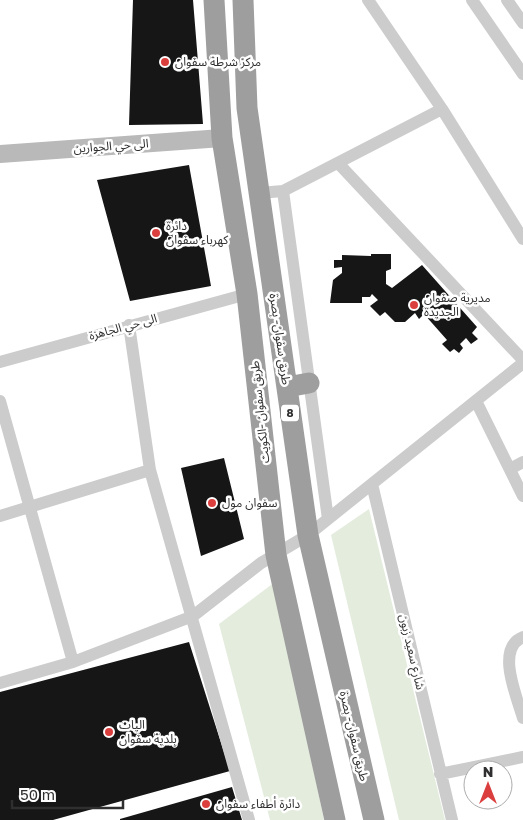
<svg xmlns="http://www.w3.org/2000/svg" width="523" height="820" font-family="'Golos Text','Noto Sans Arabic',sans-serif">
<rect width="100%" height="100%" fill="#fff"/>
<path fill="#e4ecde" d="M369,509L445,820H399L331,535Z
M275,582L324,820H270L219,624Z"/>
<path fill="#161616" d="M133,0H193L203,124L129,125Z
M189,165L211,286L130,301L97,180Z
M371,254H391V269L386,271V284L392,288L422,265L477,327L472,333L478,339L471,344L466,338L460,344L463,348L459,353L454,349L450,352L442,344L447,340L424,314L419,319L415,313L405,322H395L385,312L380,316L370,306L378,300L372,294L370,297H362V303H330L333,280L342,273V267L334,268V260H342V255L371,256Z
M224,458L244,539L201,556L181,468Z
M189,642L230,771L53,820H0V692Z
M232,787L242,820H120V819Z"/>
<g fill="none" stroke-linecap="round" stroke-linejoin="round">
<path stroke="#ccc" stroke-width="12" d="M368,0L442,109L523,239
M472,0L523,74
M507,0L523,23
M338,163L523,360
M283,191L328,519
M259,193L283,191L442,109
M129,325L150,470L249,820
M0,362L247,294
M0,401L73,662
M476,401L523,496
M510,469L523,462
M372,484L452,820
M0,516L150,470
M523,637C495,648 517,697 523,718
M0,683L73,662L193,616L261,563L308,535L523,363
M440,774L523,757"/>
<path stroke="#b9b9b9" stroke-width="18" d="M0,154L222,138"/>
<path stroke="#9e9e9e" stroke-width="21" d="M214,0L222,138L247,294L276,555L335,820
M243,0L247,108L308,535L374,820
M287,387L309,383"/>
</g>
<g fill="#da3f3e" stroke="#fff" stroke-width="2">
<circle cx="165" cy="62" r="5"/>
<circle cx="156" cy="233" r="5"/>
<circle cx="414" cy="305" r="5"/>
<circle cx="212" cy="503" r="5"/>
<circle cx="109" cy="732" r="5"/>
<circle cx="206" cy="804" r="5"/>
</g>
<g text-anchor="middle" stroke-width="5" stroke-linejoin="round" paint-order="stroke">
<rect fill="#fff" stroke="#6d6d6d" stroke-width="1" x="281" y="404.5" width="18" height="17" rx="4"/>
<g font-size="11" font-weight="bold" fill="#2f2f2f">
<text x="290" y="417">8</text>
</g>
<g font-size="12" fill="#2f2f2f" stroke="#fff" text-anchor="start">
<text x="175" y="66">مركز شرطة سفوان</text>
<text x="166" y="230">دائرة<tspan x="166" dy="14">كهرباء سفوان</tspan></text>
<text x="424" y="302">مديرية صفوان<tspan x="424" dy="14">الجديدة</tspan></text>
<text x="222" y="507">سفوان مول</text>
<text x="119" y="729">اليات<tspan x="119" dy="14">بلدية سفوان</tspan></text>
<text x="216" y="808">دائرة أطفاء سفوان</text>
</g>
<g font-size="12" fill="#2f2f2f" stroke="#fff">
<text transform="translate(111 146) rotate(-4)" y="4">الى حي الجوارين</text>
<text transform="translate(123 327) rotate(-15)" y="4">الى حي الجاهزة</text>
<text transform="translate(280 339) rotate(82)" y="4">طريق سفوان- بصرة</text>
<text transform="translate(260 412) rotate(-96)" y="4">طريق سفوان -الكويت</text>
<text transform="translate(412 652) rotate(77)" y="4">شارع سعيد زبون</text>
<text transform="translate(354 736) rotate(77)" y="4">طريق سفوان- بصرة</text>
</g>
</g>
<g transform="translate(488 785)"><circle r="24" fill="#ffffff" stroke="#acacac"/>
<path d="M0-4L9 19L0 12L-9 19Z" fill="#da3f3e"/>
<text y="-8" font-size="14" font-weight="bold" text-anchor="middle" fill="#2f2f2f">N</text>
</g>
<path d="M12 800v8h111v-8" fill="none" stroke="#2f2f2f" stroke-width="2.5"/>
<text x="20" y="800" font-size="15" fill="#2f2f2f" stroke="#ffffff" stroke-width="4" paint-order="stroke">50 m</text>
</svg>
